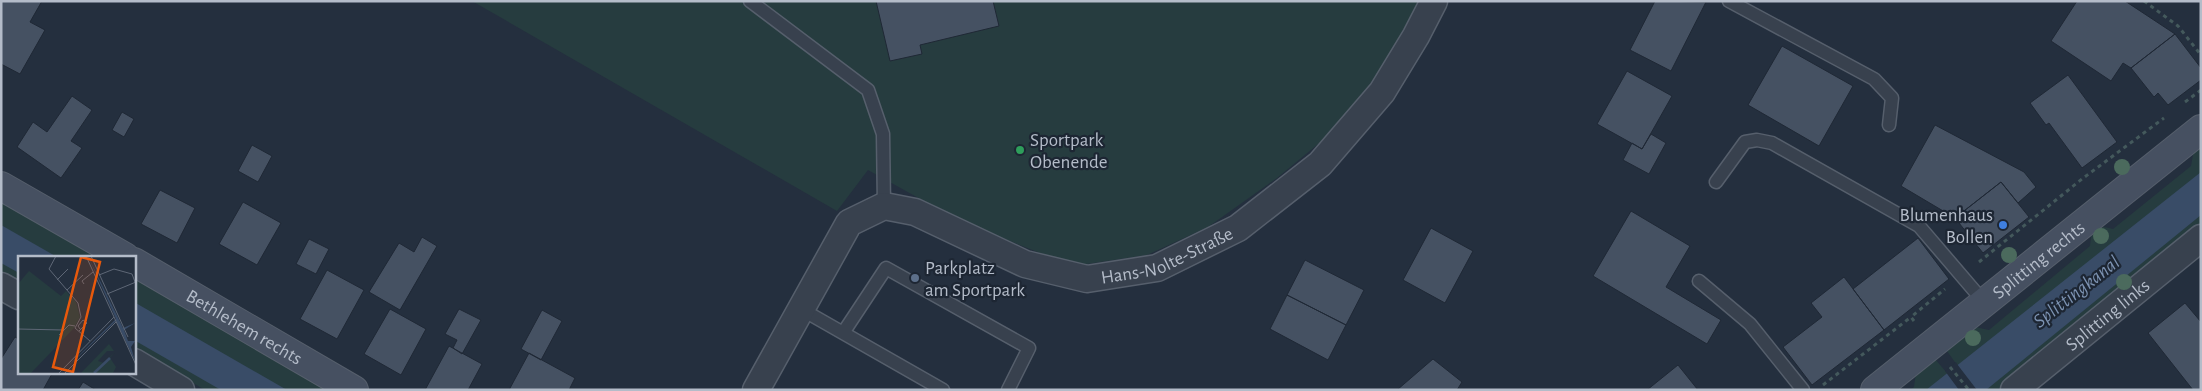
<svg xmlns="http://www.w3.org/2000/svg" width="2202" height="391" font-family="'Alegreya Sans',sans-serif">
<rect width="100%" height="100%" fill="#242f3e"/>
<path fill="#263c3f" d="M472,1H1419L1385,67L1335,130L1277,178L1208,227L1147,255L1073,266L997,236L924,201L868,170L837,211Z
M2201,145V224L1997,390H1910L1914,387L1916,372L1935,359L1947,373L1957,365L1947,351L1975,327L1989,330L2090,246L2092,231L2100,226L2113,229L2191,166L2194,149Z
M1,200L100,257H19V281L1,271Z
M134,277L329,390H205L134,348Z"/>
<path fill="#394c67" d="M2201,172V215L1986,390H1926Z
M1,225L57,257H19V273L1,263Z
M134,302L287,390H221L134,340Z"/>
<path fill="#242f3e" d="M1956,362L1957,364L1977,390H1959L1945,371Z"/>
<path fill="#455162" stroke="#1f2835" d="M1,1H42L30,22L45,30L20,74L1,64Z
M876,1H993L999,26L920,45L922,54L890,61Z
M1655,1L1706,2L1671,71L1630,50Z
M2077,1H2125L2175,34L2131,68L2123,63L2111,81L2051,41Z
M2175,34L2201,68V80L2168,105L2158,93L2154,97L2131,68Z
M1782,46L1853,86L1819,146L1748,105Z
M1627,71L1672,96L1642,149L1597,124Z
M2068,75L2117,142L2082,168L2049,123L2046,125L2030,103Z
M72,96L92,110L71,141L82,148L61,178L17,147L33,122L47,132Z
M122,112L134,119L124,137L112,130Z
M1935,125L2024,172L2036,187L2018,203L2001,182L1955,218L1901,186Z
M1651,134L1666,143L1649,174L1623,160L1632,143L1642,149Z
M252,145L272,156L258,182L238,171Z
M2001,182L2029,217L1983,253L1955,218Z
M160,190L195,208L177,243L141,224Z
M243,202L281,223L257,265L219,244Z
M1631,211L1690,246L1666,287L1721,320L1707,344L1593,276Z
M1431,228L1473,251L1445,303L1403,280Z
M422,237L437,246L400,310L369,292L399,243L414,252Z
M1918,238L1949,279L1884,330L1853,289Z
M309,239L329,249L316,274L296,264Z
M1305,260L1364,290L1346,325L1287,295Z
M327,270L364,290L337,339L300,319Z
M1844,277L1884,330L1812,385L1783,347L1822,317L1811,303Z
M1287,295L1346,325L1328,360L1270,329Z
M2185,303L2201,322V390H2193L2148,333Z
M390,309L426,329L401,375L364,354Z
M459,309L481,320L462,354L453,348L457,340L445,334Z
M542,310L562,321L541,360L521,349Z
M15,337L19,339V372H53L43,390H1V359Z
M449,346L482,364L468,390H425Z
M529,353L575,378L569,390H509Z
M1433,359L1462,382L1457,390H1397Z
M1678,365L1698,390H1647Z
M83,382L96,390H78Z"/>
<g fill="none" stroke-linecap="round" stroke-linejoin="round">
<defs>
<path id="lane" d="M750,1L868,90L883,134L884,206
M1729,1L1874,79L1892,98L1889,125
M1716,182L1745,142L1757,140L1772,143L1919,226L1984,302
M1699,281L1750,324L1803,390
M801,309L943,390
M843,333L886,268L1029,348L1008,390"/>
<g id="street">
<path d="M1,286L19,296"/>
<path d="M134,362L181,390"/>
<path id="s1" d="M756,390L849,223L884,206L915,212L1025,264L1087,279L1157,268L1238,228L1320,164L1382,92L1416,36L1434,1"/>
<path id="s2" d="M2014,390L2201,238"/>
</g>
<g id="secondary">
<path d="M1,186L125,257"/>
<path id="s3" d="M134,262L354,390"/>
<path id="s4" d="M1875,390L2201,129"/>
</g>
</defs>
<use href="#lane" stroke="#565f6c" stroke-width="15"/>
<use href="#street" stroke="#565f6c" stroke-width="29"/>
<use href="#secondary" stroke="#565f6c" stroke-width="30"/>
<path stroke="#44595c" stroke-width="3" stroke-dasharray="4 4" stroke-linecap="butt" d="M2144,1L2178,26L2201,55
M2185,102L2201,90
M1979,262L2082,179L2164,118
M1914,321L1911,317L1945,289
M1950,367L1969,390
M1823,385L1911,317"/>
<use href="#lane" stroke="#38414e" stroke-width="12"/>
<use href="#street" stroke="#38414e" stroke-width="26"/>
<use href="#secondary" stroke="#465061" stroke-width="28"/>
</g>
<g fill="#4b6a5d">
<circle cx="2122" cy="167" r="8"/>
<circle cx="2101" cy="236" r="8"/>
<circle cx="2009" cy="255" r="8"/>
<circle cx="2124" cy="282" r="8"/>
<circle cx="1973" cy="338" r="8"/>
</g>
<circle fill="#2e9e5b" stroke="#1d2633" stroke-width="2" cx="1020" cy="150" r="5"/>
<circle fill="#3f7fe0" stroke="#1d2633" stroke-width="2" cx="2003" cy="225" r="5"/>
<circle fill="#5c6f8a" stroke="#1d2633" stroke-width="2" cx="915" cy="278" r="5"/>
<g text-anchor="middle" stroke-width="4.5" stroke-linejoin="round" paint-order="stroke">
<g font-size="19" fill="#b4bcc9" stroke="#1d2633" text-anchor="start">
<text x="1030" y="146">Sportpark<tspan x="1030" dy="22">Obenende</tspan></text>
<text x="1993" y="221" text-anchor="end">Blumenhaus<tspan x="1993" dy="22">Bollen</tspan></text>
<text x="925" y="274">Parkplatz<tspan x="925" dy="22">am Sportpark</tspan></text>
</g>
<g font-size="19" fill="#b4bcc9" stroke="#1d2633">
<text dy="7" stroke="none"><textPath href="#s1" startOffset="531">Hans-Nolte-Straße</textPath></text>
<text dy="7" stroke="none"><textPath href="#s4" startOffset="209">Splitting rechts</textPath></text>
<text dy="7" stroke="none"><textPath href="#s2" startOffset="120">Splitting links</textPath></text>
<text dy="7" stroke="none"><textPath href="#s3" startOffset="128">Bethlehem rechts</textPath></text>
</g>
<g font-size="20" font-style="italic" fill="#7c92b1" stroke="#1d2633">
<text transform="translate(2076 291) rotate(-38)" y="7">Splittingkanal</text>
</g>
</g>
<g transform="translate(18 256)">
<rect width="118" height="118" fill="#242f3e"/>
<path d="M11,15L43,40L48,35L58,46L62,61L56,72L13,117H0V28ZM91,88L96,95H89L80,105L86,107L97,96L92,102L98,111L95,117H63Z" fill="#263c3f"/>
<path d="M70,0L105,72L117,67L106,74L110,85H117L113,91L117,105L98,65L43,117L98,63Z" fill="#394c67"/>
<path fill="none" stroke="#394c67" stroke-width="2.5" d="M76,117L92,102"/>
<path fill="none" stroke="#5e6776" stroke-width="1" d="M38,0L31,13L60,47L63,61L57,72L72,85M68,0L118,109M73,0L110,81M81,19L96,13L114,18L117,26M39,24L50,13M66,28L64,25L75,16M49,34L65,19M89,38L118,26M0,73L45,74M61,75L69,67L65,64L60,70L62,73M41,79L51,69L57,70M41,117L96,61M47,117L98,66"/>
<path fill="#e8590c" fill-opacity="0.15" stroke="#e8590c" stroke-width="2.5" d="M63,1L82,6L55,116L35,111Z"/>
<rect width="118" height="118" fill="none" stroke="#b4bcc9" stroke-width="2.5"/>
</g>
<rect width="2202" height="391" fill="none" stroke="#b4bcc9" stroke-width="5"/>
</svg>
